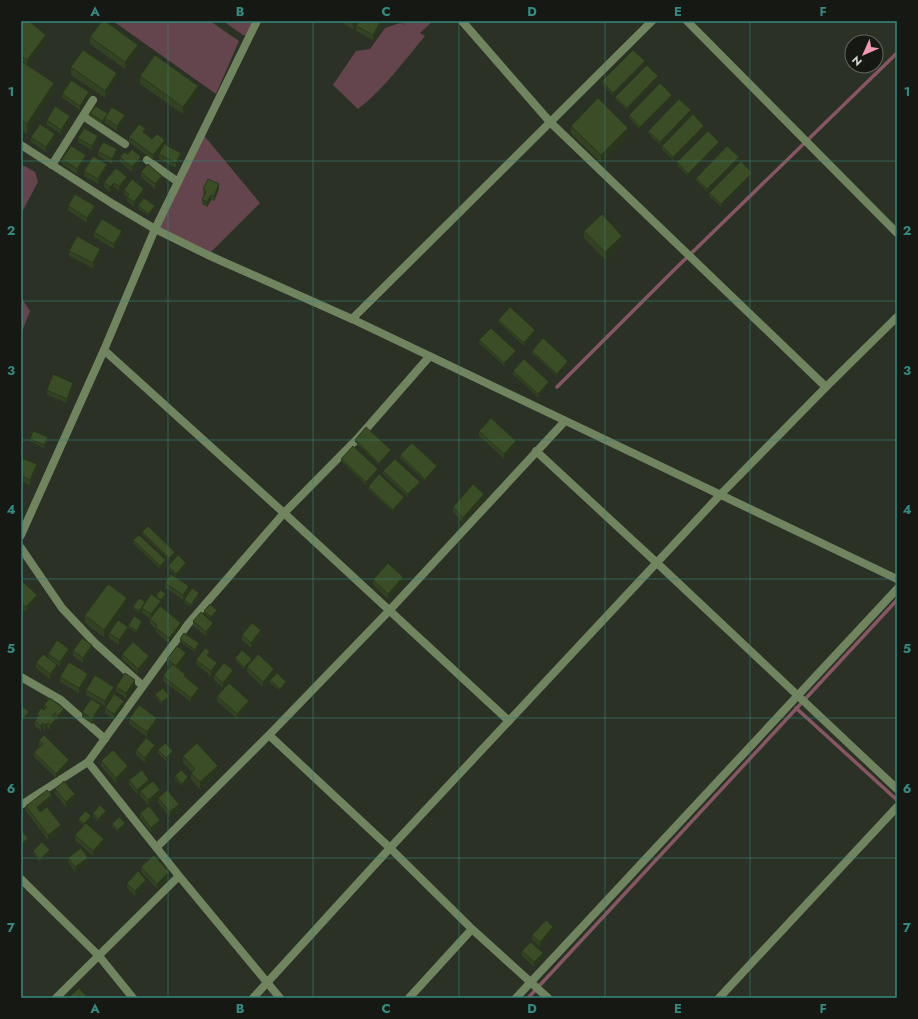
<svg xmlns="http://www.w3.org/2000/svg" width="918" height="1019" font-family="Jost,sans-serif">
<rect width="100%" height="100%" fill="#2b3225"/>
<path fill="#64444d" d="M113,21H210L239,41L216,94Z
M223,21H257L249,37L243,35Z
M398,21H433L420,33L425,36C404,61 384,89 358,109L333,85L356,51L370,49L385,28L400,23L407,26Z
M202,133L260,203L208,255L155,229Z
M21,164L35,172L38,182L21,214Z
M21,297L30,311L21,334Z"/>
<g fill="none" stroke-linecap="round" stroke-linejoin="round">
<path stroke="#855663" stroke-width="3.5" d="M557,387L671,273L897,53
M796,708L897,800
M528,998L897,600"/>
<path stroke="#718460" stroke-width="8" d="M462,21L550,122L826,387
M687,21L897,233
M83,116L125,144
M147,160L178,182
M52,165L93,100
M352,319L652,21
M104,350L284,513L509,721
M536,451L657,563L897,789
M21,535L104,350L155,229L257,21
M21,548L62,608L94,642L143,686
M21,677L61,700L105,739
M269,735L390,848L472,929L548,998
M88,762L179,876L280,998
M21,805L88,762L188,624L284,513L359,437L429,357
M157,847L269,735L386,614L565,421
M21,879L99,956L133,998
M56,998L179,876
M409,998L472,929
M516,998L897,589
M719,998L897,807"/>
<path stroke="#718460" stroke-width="8" d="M21,145L113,204L155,229L208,255L352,319L897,579
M253,998L390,848L720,495L826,387L897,317"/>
</g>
<path fill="#334222" d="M21,21L46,42L28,65L54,92L27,134L21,130Z
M339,21H357L353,29Z
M383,21L373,40L356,31V26Z
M90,37L138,52L125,69L90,44Z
M645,63L613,95L602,84V81Z
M71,67L117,80L105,98L71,75Z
M140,76L198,93L183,114L140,84Z
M658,79L627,110L615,99V97Z
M62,94L89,97L80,110L62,98Z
M672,97L640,129L629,118V115Z
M90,113L108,115L125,120L117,131L105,123V119L102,124L90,116Z
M691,113L660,145L648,133V131Z
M47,120L70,121L61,134L47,125Z
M571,126L628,135L601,163L571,133Z
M704,128L673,160L662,149V146Z
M145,133V134L152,139L165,145L181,158L176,168L159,159V154L161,150L153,160L129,142V137Z
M31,137L55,139L46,152L31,142Z
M78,138L98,141L92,150L78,142Z
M719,144L688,176L677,165V162Z
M98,151L117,154L112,164L98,156Z
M120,157L141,162L132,172L120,162Z
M62,159L86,160L77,174L62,164Z
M739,160L707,192L696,180V178Z
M107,168L98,184L84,176V171Z
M141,172L162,181L155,189L141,177Z
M752,175L721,207L709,196V193Z
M104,182H127L119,191L114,187L110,192L104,187Z
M203,189H219L214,201L211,200L207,207L202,204V200L205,195L203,194Z
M124,190L144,194L134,207L127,201V197L124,194Z
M138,205L155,209L148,216L138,208Z
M68,206L95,211L87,223L68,210Z
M584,231L622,243L605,260L584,238Z
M94,232L122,236L114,249L94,237Z
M69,251L100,253L93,268L69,256Z
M498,320L535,333L524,346L498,322Z
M479,340L516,353L504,366L479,343Z
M532,351L568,364L557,376L532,353Z
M513,371L549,384L538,397L513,374Z
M73,388L67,403L47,395V390Z
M479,431L516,446L504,459L479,436Z
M30,439L48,440L44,448L30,441Z
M355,440L391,452L379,465L355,442Z
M400,455L437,468L425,481L400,458Z
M21,458L37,469L30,485L21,481Z
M341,459L378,472L366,485L341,461Z
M383,471L420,484L408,497L383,474Z
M368,487L404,499L393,512L368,489Z
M484,499L463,523L453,512V507Z
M142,532L175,554L169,560L142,534Z
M133,540L166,563L160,569L133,543Z
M168,566H186L176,576L168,568Z
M21,580L37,599L26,612L21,608Z
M373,580L403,582L388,599L373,585Z
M165,583L189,590L183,600L165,588Z
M156,596L166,597L161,603V602L160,607L181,627L169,643L156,632V629L150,624V619L142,613V610L139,613L133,609V607L156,598Z
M199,596L191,607L184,602V600Z
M127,606L104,637L85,623V615Z
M204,611L217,612L211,619L204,613Z
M193,621L213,628L206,636L193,626Z
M142,624L137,633L128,628V632L119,645L109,638V633L128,627V626Z
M242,635H261L251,648L242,640Z
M180,639L199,646L195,652L180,642Z
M92,650L83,663L73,656V651Z
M69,653L60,667L57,665V670L50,679L36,668V663L48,658V654Z
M122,654L149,661L138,674L122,659Z
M210,656L209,657L217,668L211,676L196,664V660Z
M186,658L178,669L199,693L191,702L163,681V676L170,666L167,663V659Z
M235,658L252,661L274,674L263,687L247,672V667L250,663L244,669L235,660Z
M214,675H233L223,688L214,680Z
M60,677L88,678L79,693L60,682Z
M270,680L286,684L280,691L270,683Z
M135,685L126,698L116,691V687Z
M86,690L114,692L105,706L86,695Z
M155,694L169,698L162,705L155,696Z
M217,696L249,706L237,719L217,701Z
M44,705L64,714L58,721L56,719V723L50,730L47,727L45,730L43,728L41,731L35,726V721L37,718V714L44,709Z
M124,706L114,719L105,713V708Z
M101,710L92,724L82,717V712Z
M129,719L157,723L147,737L129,724Z
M39,740L69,765L56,778L34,757V752L40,746L39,745Z
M136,750H155L145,763L136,755Z
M158,750L173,754L166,761L158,753Z
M183,756L218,773L200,789L191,780V773L192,772L183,763Z
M101,761L128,771L116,783L101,766Z
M175,776L188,780L182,786L175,779Z
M129,780L160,795L148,805L140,796V792L137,794L129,785Z
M55,789L75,799L66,807L55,794Z
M158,798L179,809L170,817L158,803Z
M52,800L39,810L61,830L48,840L26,811V806Z
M93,813H106L98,821L93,816Z
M140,813L160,825L151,832L140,818Z
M91,818L86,823L104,844L93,856L75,840V835L84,826L78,821V819Z
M112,824L125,825L118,832L112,826Z
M33,851L50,853L40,862L33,853Z
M68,858L88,863L75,872L68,862Z
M141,867L169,877L157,889L141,872Z
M127,883L146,884L135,896L127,888Z
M553,932L540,947L532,940V935Z
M522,951L543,958L534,967L522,956Z"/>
<path fill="#29361b" d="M354,21H357L353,29V24Z
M381,21H383L373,40V35Z
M46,35V42L27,67V60Z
M138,45V52L125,69V62Z
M645,61V63L613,95V93Z
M117,73V80L105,98V91Z
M658,76V79L627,110V108Z
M54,83V92L27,134V124Z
M198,86V93L183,114V107Z
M89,92V97L80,110V106Z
M672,95V97L640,129V127Z
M691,110V113L660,145V142Z
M108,114V116L105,118V119L102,124V121Z
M125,115V120L117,131V126Z
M70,116V121L61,134V130Z
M704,126V128L673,160V157Z
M145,128V133L143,137V132Z
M628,128V135L601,163V155Z
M55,134V139L46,152V147Z
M98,136V141L92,150V146Z
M165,140V145L153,160V155Z
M719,142V144L688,176V174Z
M117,149V154L112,164V159Z
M181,153V158L176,168V163Z
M86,155V160L77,174V169Z
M141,157V162L132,172V167Z
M739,157V160L707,192V189Z
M107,164V168L98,184V179Z
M752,173V175L721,207V204Z
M162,176V181L155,189V184Z
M127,177V182L119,191V186Z
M114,183V187L110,192V187Z
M219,184V189L214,201V196Z
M144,189V194L134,207V202Z
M211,195V200L207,207V202Z
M95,206V211L87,223V218Z
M155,206V209L148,216V214Z
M122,231V236L114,249V244Z
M622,236V243L605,260V252Z
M100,249V253L93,268V263Z
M535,330V333L524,346V343Z
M516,351V353L504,366V363Z
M568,361V364L557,376V374Z
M549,382V384L538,397V394Z
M73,383V388L67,403V399Z
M48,437V440L44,448V445Z
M516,441V446L504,459V454Z
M391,450V452L379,465V463Z
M37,464V469L30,485V480Z
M437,466V468L425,481V479Z
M378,469V472L366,485V482Z
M420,482V484L408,497V494Z
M484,494V499L463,523V518Z
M404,497V499L393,512V510Z
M23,504V508L21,513V508Z
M175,552V554L169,560V558Z
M166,560V563L160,569V566Z
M186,563V566L176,576V574Z
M403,577V582L388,599V594Z
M189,586V590L183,600V595Z
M199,593V596L191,607V605Z
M166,594V597L161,603V600Z
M37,595V599L26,612V607Z
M127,598V606L104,637V630Z
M161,601V606L151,619V614Z
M145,602L142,608V610L139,613V611Z
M217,610V612L211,619V617Z
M142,621V624L137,633V631Z
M181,623V627L169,643V638Z
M213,623V628L206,636V632Z
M128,627V632L119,645V640Z
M261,630V635L251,648V643Z
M199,643V646L195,652V650Z
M92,645V650L83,663V658Z
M69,649V653L60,667V662Z
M210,651V656L207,660V655Z
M186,653V658L176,671V666Z
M149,656V661L138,674V669Z
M252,659V662L244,669V667Z
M217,663V668L211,676V671Z
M57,665V670L50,679V674Z
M274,669V674L263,687V682Z
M233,670V675L223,688V683Z
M88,674V678L79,693V688Z
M135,680V685L126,698V693Z
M286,682V684L280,691V689Z
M114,687V692L105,706V701Z
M199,688V693L191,702V698Z
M169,696V698L162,705V702Z
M124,701V706L114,719V714Z
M249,701V706L237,719V714Z
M101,705V710L92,724V719Z
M64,709V714L58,721V716Z
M29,712V717L21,726V721Z
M157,718V723L147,737V732Z
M56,719V723L50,730V725Z
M43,723V728L41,731V726Z
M47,723V727L45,730V725Z
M155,745V750L145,763V758Z
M173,751V754L166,761V758Z
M69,760V765L56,778V774Z
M128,766V771L116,783V778Z
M218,766V773L200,789V782Z
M188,777V780L182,786V784Z
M149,780V785L137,794V790Z
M24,783V788L21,791V786Z
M160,790V795L148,805V800Z
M75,794V799L66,807V802Z
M52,795V800L37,812V807Z
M179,804V809L170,817V812Z
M106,811V813L98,821V819Z
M24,815V819L21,821V817Z
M91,816V818L84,826V824Z
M160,820V825L151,832V828Z
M125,823V825L118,832V830Z
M61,825V830L48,840V835Z
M28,838V843L21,850V845Z
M104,839V844L93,856V851Z
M50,850V853L40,862V859Z
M88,858V863L75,872V867Z
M169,872V877L157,889V884Z
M146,880V884L135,896V891Z
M553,927V932L540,947V942Z
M543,953V958L534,967V962Z"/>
<path fill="#3b4d27" stroke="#29361b" d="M21,21H29L46,35L27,60L21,56Z
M102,21H105L138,45L125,62L90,37Z
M348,21H354L353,24Z
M359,21H381L373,35L356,26Z
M83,50L117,73L105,91L71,67Z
M633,50L645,61L613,93L602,81Z
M155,55L198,86L183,107L140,76Z
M21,61L54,83L27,124L21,120Z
M647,65L658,76L627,108L615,97Z
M71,80L89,92L80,106L62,94Z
M660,83L672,95L640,127L629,115Z
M598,98L628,128L601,155L571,126Z
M679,99L691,110L660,142L648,131Z
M55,106L70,116L61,130L47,120Z
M96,106L108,114L102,121L90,113Z
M112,107L125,115L117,126L105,118Z
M693,114L704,126L673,157L662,146Z
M40,124L55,134L46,147L31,137Z
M139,124L145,128L143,132L152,139L157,134L165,140L153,155L129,137Z
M84,128L98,136L92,146L78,138Z
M708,131L719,142L688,174L677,162Z
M103,142L117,149L112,159L98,151Z
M164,144L181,153L176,163L159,154Z
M71,146L86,155L77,169L62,159Z
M727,146L739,157L707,189L696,178Z
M132,149L141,157L132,167L120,157L124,152L128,154Z
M93,156L107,164L98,179L84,171Z
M741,161L752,173L721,204L709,193Z
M148,164L162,176L155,184L141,172Z
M116,168L127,177L119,186L114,183L110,187L104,182Z
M132,179L144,189L134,202L127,197L129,194L124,190Z
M208,179L219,184L214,196L211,195L207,202L202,200L206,191L203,189Z
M75,194L95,206L87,218L68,206Z
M144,198L155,206L148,214L138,205Z
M602,214L622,236L605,252L584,231Z
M102,219L122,231L114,244L94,232Z
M77,236L100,249L93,263L69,251Z
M510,307L535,330L524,343L498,320Z
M491,328L516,351L504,363L479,340Z
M543,338L568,361L557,374L532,351Z
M524,359L549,382L538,394L513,371Z
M53,374L73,383L67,399L47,390Z
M491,418L516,441L504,454L479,431Z
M366,427L391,450L379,463L355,440Z
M33,431L48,437L44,445L30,439Z
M412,443L437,466L425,479L400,455Z
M353,446L378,469L366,482L341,459Z
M21,458L37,464L30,480L21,476Z
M395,459L420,482L408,494L383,471Z
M379,474L404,497L393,510L368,487Z
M473,484L484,494L463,518L453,507Z
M148,526L175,552L169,558L142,532Z
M139,535L166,560L160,566L133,540Z
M178,555L186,563L176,574L168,566Z
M388,563L403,577L388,594L373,580Z
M171,574L189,586L183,595L165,583Z
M21,580L37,595L26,607L21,603Z
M108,584L127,598L104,630L85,615Z
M192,588L199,593L191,605L184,600Z
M160,590L166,594L161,600L156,596Z
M151,594L161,601L151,614L142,608Z
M139,598L145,602L139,611L133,607Z
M210,604L217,610L211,617L204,611Z
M160,606L181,623L169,638L156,628L157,625L150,619Z
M201,612L213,623L206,632L193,621Z
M134,616L142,621L137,631L128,626Z
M118,620L128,627L119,640L109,633Z
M252,623L261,630L251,643L242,635Z
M184,633L199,643L195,650L180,639Z
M82,638L92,645L83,658L73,651Z
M57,640L69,649L60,662L48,654Z
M133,642L149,656L138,669L122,654Z
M177,646L186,653L176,666L167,659Z
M205,648L210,651L207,655L217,663L211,671L196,660Z
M242,650L252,659L244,667L235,658Z
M43,654L57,665L50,674L36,663Z
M258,654L274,669L263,682L247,667Z
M69,662L88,674L79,688L60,677Z
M224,663L233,670L223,683L214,675Z
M172,664L185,674L184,676L199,688L191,698L163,676Z
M125,673L135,680L126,693L116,687Z
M277,673L286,682L280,689L270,680Z
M95,675L114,687L105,701L86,690Z
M229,683L249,701L237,714L217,696Z
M163,688L169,696L162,702L155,694Z
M114,694L124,701L114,714L105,708Z
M50,698L64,709L58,716L55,713L52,716L56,719L50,725L47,723L45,725L43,723L41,726L35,721L39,715L37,714L41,708L44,710L47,707L44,705Z
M91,699L101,705L92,719L82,712Z
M21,705L29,712L21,721Z
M139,705L157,718L147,732L129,719Z
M44,735L69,760L56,774L34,752L43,744L39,740Z
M146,738L155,745L145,758L136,750Z
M165,743L173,751L166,758L158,750Z
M197,743L218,766L200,782L191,773L195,769L183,756Z
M113,750L128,766L116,778L101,761Z
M142,770L149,780L137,790L129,780Z
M181,770L188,777L182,784L175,776Z
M21,780L24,783L21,786Z
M64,781L75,794L66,802L55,789Z
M153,781L160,790L148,800L140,791Z
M47,790L52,795L37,807L40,812L47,807L61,825L48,835L26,806Z
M167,790L179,804L170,812L158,798Z
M100,805L106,811L98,819L93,813Z
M149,806L160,820L151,828L140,813Z
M21,811L24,815L21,817Z
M86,811L91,816L84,824L78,819Z
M119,817L125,823L118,830L112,824Z
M86,823L104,839L93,851L75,835Z
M21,830L28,838L21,845Z
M42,842L50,850L40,859L33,851Z
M81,848L88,858L75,867L68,858Z
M154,855L169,872L157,884L141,867Z
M138,871L146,880L135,891L127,883Z
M546,920L553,927L540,942L532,935Z
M531,942L543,953L534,962L522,951Z
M79,988L88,998H68Z"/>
<path fill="none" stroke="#368981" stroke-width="1" stroke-opacity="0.55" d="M168,21V998M313,21V998M459,21V998M605,21V998M750,21V998M21,161H897M21,301H897M21,440H897M21,579H897M21,718H897M21,858H897"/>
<rect width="918" height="1019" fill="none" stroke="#161913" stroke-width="44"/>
<g transform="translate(864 54) rotate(225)"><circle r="19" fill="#161913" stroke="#61655d"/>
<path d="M0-3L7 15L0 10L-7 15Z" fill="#f19ab3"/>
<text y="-6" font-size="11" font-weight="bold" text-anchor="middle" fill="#d1d6cd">N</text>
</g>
<rect x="22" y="22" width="874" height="975" fill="none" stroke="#368981" stroke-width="1.5"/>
<g font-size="13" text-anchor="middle" font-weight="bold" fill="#368981">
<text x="95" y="16">A</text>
<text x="240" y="16">B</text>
<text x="386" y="16">C</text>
<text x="532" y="16">D</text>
<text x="678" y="16">E</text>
<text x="823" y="16">F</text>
<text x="11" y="96">1</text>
<text x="907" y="96">1</text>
<text x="11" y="235">2</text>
<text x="907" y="235">2</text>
<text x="11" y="375">3</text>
<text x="907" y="375">3</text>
<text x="11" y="514">4</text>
<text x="907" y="514">4</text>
<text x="11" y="653">5</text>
<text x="907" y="653">5</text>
<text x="11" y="793">6</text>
<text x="907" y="793">6</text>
<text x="11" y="932">7</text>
<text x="907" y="932">7</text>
<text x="95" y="1013">A</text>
<text x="240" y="1013">B</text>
<text x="386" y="1013">C</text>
<text x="532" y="1013">D</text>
<text x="678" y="1013">E</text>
<text x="823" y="1013">F</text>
</g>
</svg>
